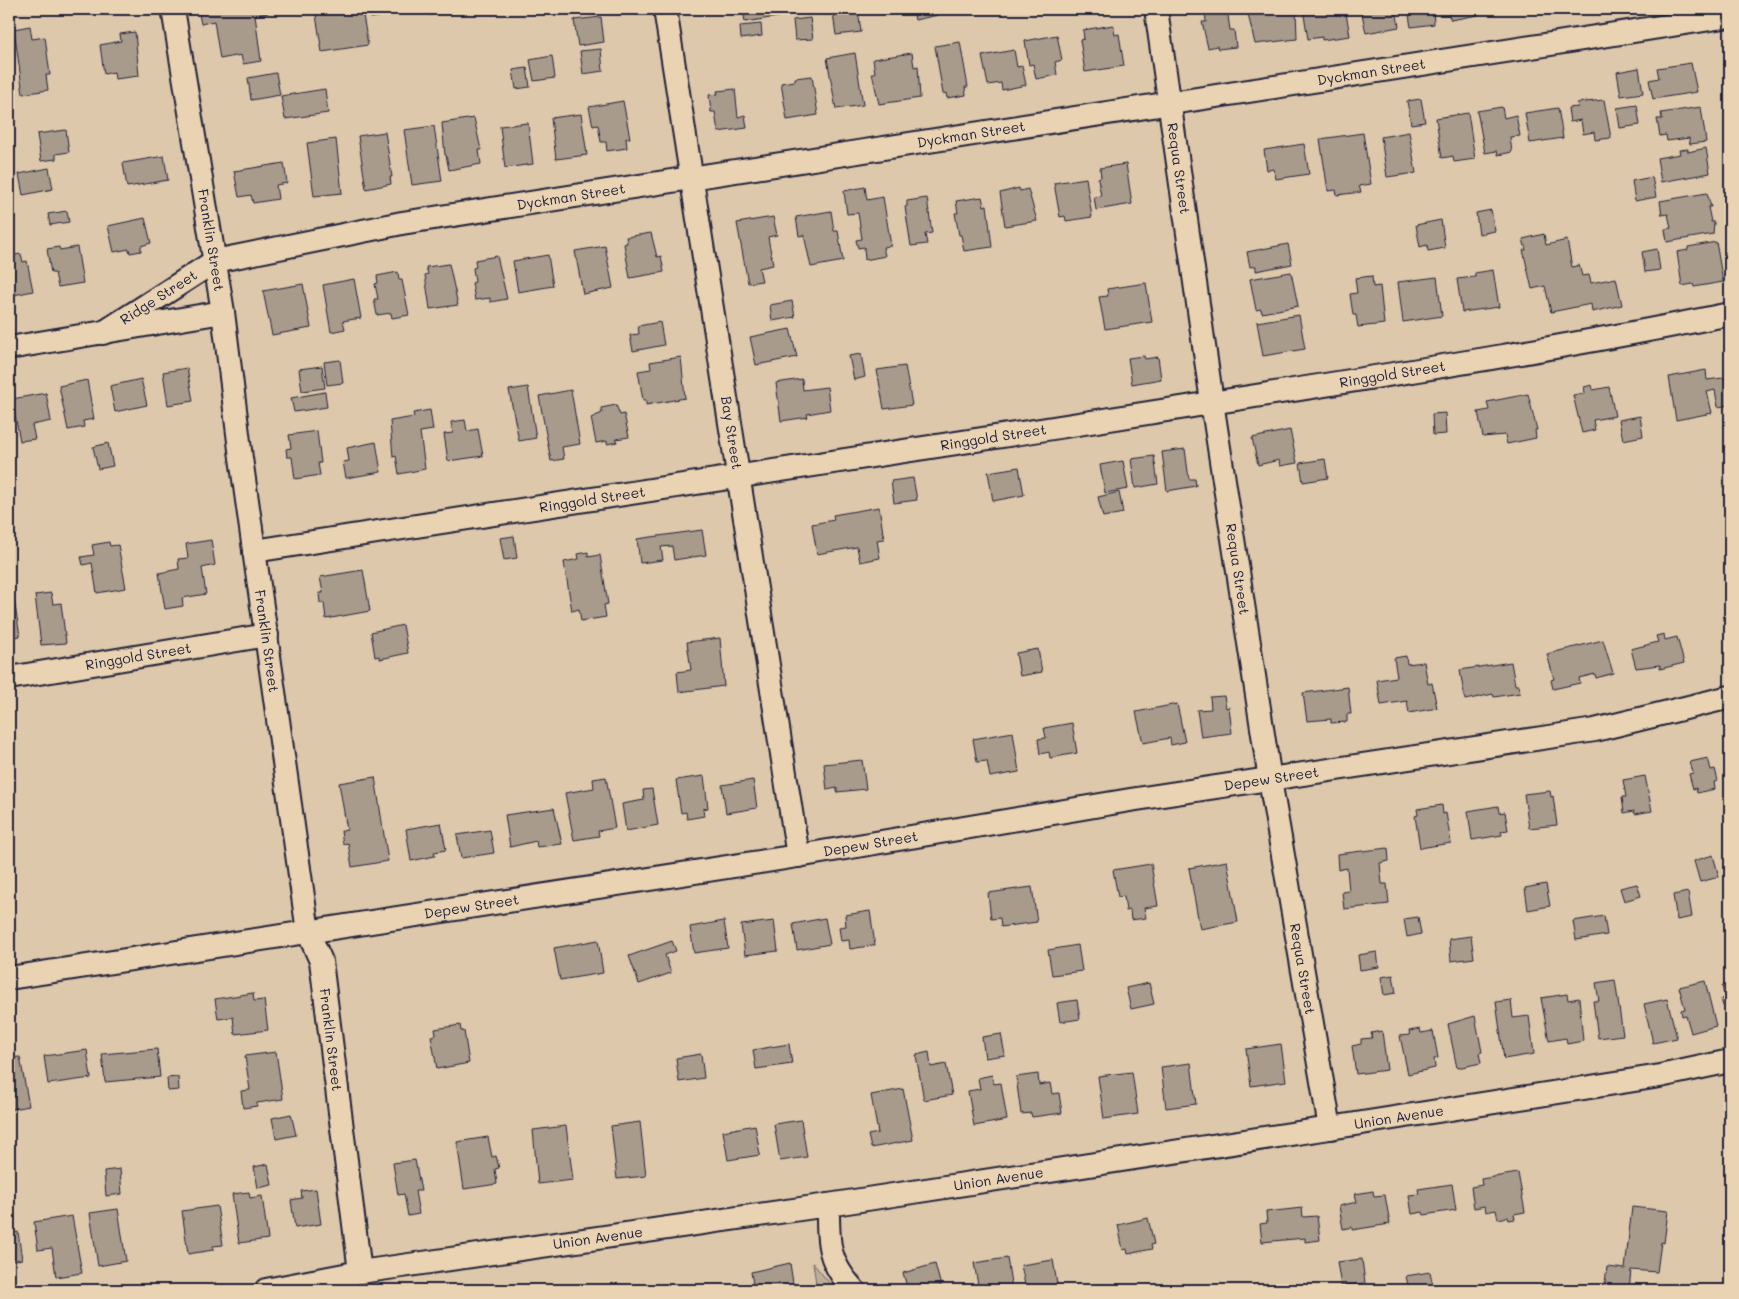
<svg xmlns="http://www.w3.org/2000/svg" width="1739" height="1299" font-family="Mali,sans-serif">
<rect width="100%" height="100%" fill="#ddc8ab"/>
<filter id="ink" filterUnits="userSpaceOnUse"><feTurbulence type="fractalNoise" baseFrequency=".02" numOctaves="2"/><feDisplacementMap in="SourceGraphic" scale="10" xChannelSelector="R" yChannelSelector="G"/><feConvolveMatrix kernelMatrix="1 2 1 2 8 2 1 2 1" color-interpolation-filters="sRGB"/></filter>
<g filter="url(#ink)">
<path fill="#bead98" stroke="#70686a" d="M813,1263L835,1290H817Z"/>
<path fill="#a89b8b" stroke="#22223b" d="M198,9H267L268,13L255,15L261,61L243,64L241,55L220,59L214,21L201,24Z
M315,9H362L368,45L322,52Z
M370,9H402L403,13L371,18Z
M428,9H447L448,13L429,15Z
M743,9H828L745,22Z
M913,9H937L938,15L915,20Z
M1205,9H1227L1230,30H1234L1236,47L1218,49L1217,46L1208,48L1202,22H1206Z
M1296,9L1297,39L1255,44L1248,14Z
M1303,9H1347L1348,12L1346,13L1350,36L1322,40V37L1308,39Z
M1361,9H1396L1399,27L1366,33Z
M1408,9H1433L1434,24L1411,27Z
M1446,9H1477L1478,15L1451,20Z
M858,10L861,32L836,35L833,13Z
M601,17L604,42L578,46L574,20Z
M810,18L813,39L795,40L793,20Z
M761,24L762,36L741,39L740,26Z
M1113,25L1115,35L1119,34L1124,66L1085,72L1080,40L1084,39L1083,30Z
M30,26L32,39L45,37L50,75H46L48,90L23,94L14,29Z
M135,32L139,76L115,79L114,72L104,74L100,45L121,41L120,34Z
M1057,35L1062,60L1055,62L1057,75L1036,79L1033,64L1029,65L1025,41Z
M960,42L968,87H965L966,95L947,98L946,93L943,94L935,46Z
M601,49L603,71L583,74L580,51Z
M1014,50L1017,67L1022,66L1026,85L1002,90L1001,83L988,85L982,56Z
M855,53L863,105L836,109L827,58Z
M912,53L914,67L918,66L920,98L879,104L872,73H875L873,59Z
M552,56L555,78L534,81L530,60Z
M1691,63L1697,92L1653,99L1649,80L1659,78L1657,68Z
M527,68L530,87L516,89L513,70Z
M1639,68L1643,93L1621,96L1617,72Z
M276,73L280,95L251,100L248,78Z
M812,76L818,115L787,120L781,83L795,81V78Z
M325,89L328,113L285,119L281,96Z
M735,89L738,117L745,115L747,128L718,132L715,112H711L709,95L718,94L717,91Z
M1421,99L1425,122L1411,124L1407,101Z
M1604,100L1611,138L1595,140L1594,132L1583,134L1581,120L1570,122L1568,108L1578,107L1577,103Z
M623,101L630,138H626L627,148L607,151L606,142H601L598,125L593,126L589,107Z
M1637,105L1640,125L1620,128L1617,108Z
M1502,107L1504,118L1516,115L1520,136L1510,137L1512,152L1498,155L1497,151L1485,153L1477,111Z
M1701,107L1706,142L1690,144L1689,138L1667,141L1666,135L1660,136L1657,119H1662L1661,113Z
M1558,108L1563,138L1530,143L1525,113Z
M1468,113L1475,159L1454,162L1453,156L1442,158L1436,118Z
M581,114L587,155L556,159L551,118Z
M474,118L481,150H479L481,164L449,170L446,155H445L442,123Z
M528,123L533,164L505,168L500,126Z
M434,126L442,181L412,185L404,130Z
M66,130L69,152L56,154V159L41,161L37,134Z
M385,132L392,177H390L391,184L366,189L358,136Z
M1409,132L1416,173L1387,177L1381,137Z
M1363,133L1371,184L1359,186L1361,192L1337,195L1336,190L1328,191L1320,139Z
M336,139L342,193L314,196L307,143Z
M1304,144L1309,174L1276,179L1274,169L1267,170L1264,150Z
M1706,148L1710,173L1661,182L1657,158L1680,154L1679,150L1688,149V152Z
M164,156L168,180L127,187L123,163Z
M284,163L287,183L276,185L278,199L253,203L251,195L239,197L234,171Z
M1126,164L1132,204L1096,210L1094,197L1101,196L1098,178L1101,177L1100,168Z
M49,168L53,189L23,195L19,174Z
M1652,177L1656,197L1635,201L1632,181Z
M1086,178L1092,217L1066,221L1065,216L1060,217L1054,183Z
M865,187L867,200L883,197L891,246L883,247L885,256L865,260L864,247L858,248L856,240L862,239L858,213L847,214L844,191Z
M1019,188L1020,191L1028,189L1037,221L1005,226L1000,193Z
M1707,193L1711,207H1708L1711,222H1714L1713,234L1667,242L1665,229L1671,228L1668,214L1662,215L1660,201Z
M982,197L984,206L987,205L992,247L964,251L961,235H959L955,213H958L956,201Z
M927,198L932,233L925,234L927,244L911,246L905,207L907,206V201Z
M1491,210L1495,231L1479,234L1476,213Z
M67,211L69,222L50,225L48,214Z
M831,211L834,231H838L843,261L811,267L804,235L799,236L796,217Z
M773,217L777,235L768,237L773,265L759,268L762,281L748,283L737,223Z
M145,218L151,243L141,246V251L130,253L129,249L114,252L108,226Z
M1441,220L1445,248L1428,251L1427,245L1420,247L1416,225Z
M651,233L657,257L661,256L664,272L630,278L624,244L627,243L626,237Z
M1544,234L1546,245L1567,240L1572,267L1579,265L1582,276L1589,275L1591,283L1616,278L1622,305L1592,312L1591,304L1551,312L1545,286L1532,289L1523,250H1526L1523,239Z
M1716,242L1723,282L1694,287L1693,284L1682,286L1677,252L1688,250V247Z
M1288,244L1292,264L1256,271V266L1250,267L1247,252Z
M605,246L613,288L583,294L575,251Z
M59,247L60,250L77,247L83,283L58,287L55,273H51L47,249Z
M1657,249L1660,270L1645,272L1642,252Z
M21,254L23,262L27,261L33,291L9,296V256Z
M548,255L553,286L518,292L513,261Z
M497,256L507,299L490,302V298L475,300L472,283L475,282L473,268L476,267L475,260Z
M449,264L458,305L430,309L425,275L428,274L426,267Z
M1493,270L1499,307L1462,312L1457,279L1475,277V273Z
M398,272L399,280H402L409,315L392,318L391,313L377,315L374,299H378L375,284L378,283L377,276Z
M1291,272L1298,306L1262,313L1261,309L1256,310L1250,279Z
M1372,276L1373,287L1380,286L1384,324L1358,327L1356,315H1353L1350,294L1357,293L1355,278Z
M1437,277L1442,316L1403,322L1398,282Z
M354,279L361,318L343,321L345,329L331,332L323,285Z
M1146,283L1152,322L1105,329L1099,297L1108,296L1107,289Z
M303,284L311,328L272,335L263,291Z
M792,301L795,317L772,321L770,305Z
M1299,315L1305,349L1263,356L1257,322Z
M660,322L664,345L633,351L630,335L639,334L638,326Z
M790,329L797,357L756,365L750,337Z
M861,354L865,377L854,380L849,356Z
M1144,356L1145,359L1158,357L1161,379L1132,384L1128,358Z
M681,357L685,398L646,405V400H643L638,371L651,369L650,362Z
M340,360L343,383L327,385L324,362Z
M322,366L325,388L302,391L299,369Z
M905,366L912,405L884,409L877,370Z
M187,368L193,401L168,405L163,372Z
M1706,370L1707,380L1730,377V405L1718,407L1715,390L1707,392L1712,413L1676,420L1669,377Z
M141,379L147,405L115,412L110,386Z
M802,379L803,390L827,387L830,410L807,414L808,417L781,421L776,383Z
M87,380L94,419L83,421L84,427L68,430L59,386Z
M1592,385L1593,390L1609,387L1615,416L1593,420L1595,430L1582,433L1573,395L1585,393L1584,387Z
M528,387L536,438L519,441L509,390Z
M571,390L580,444L562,447L564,459L551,461L539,396Z
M325,392L327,407L294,412L291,398Z
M46,393L51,421L32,425L35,439L20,441L12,399Z
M1528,394L1537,430H1535L1536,438L1507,444L1505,435L1483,437L1478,412L1489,410L1487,402Z
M616,405L620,415L624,414L629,437L616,439L617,442L607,444V441L596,443L591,418L602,413L601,408Z
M430,410L433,430L420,432L425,469L399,474L396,456L393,457L390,421L414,417L413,413Z
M1445,413L1446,434L1433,435L1432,414Z
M1640,416L1643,436L1623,440L1619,420Z
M465,420L467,431L478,429L483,456L448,461L444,434L453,433L451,422Z
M1290,430L1297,463L1280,466L1279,460L1258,465L1252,438Z
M317,431L321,463H318L320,475L295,479L292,457H287L286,449L291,448L289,435Z
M376,442L381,472L346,478L343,462L349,461L347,448Z
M108,443L113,466L98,469L93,447Z
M1185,449L1189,479H1195L1196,486L1167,491L1162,452Z
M1154,456L1158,484L1135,488L1131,459Z
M1325,459L1328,478L1303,482L1300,463Z
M1123,461L1128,489L1105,493L1100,465Z
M1019,467L1024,495L993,501L988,472Z
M9,472L12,494L9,495Z
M913,478L917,500L894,503L891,481Z
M1119,492L1123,513L1103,517L1098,497Z
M879,507L884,539L877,540L880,558L860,562L857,547L817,554L812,524L834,520L833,515Z
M702,530L706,555L674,560L672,546L661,547L663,560L640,563L637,539Z
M514,536L517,558L504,560L500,538Z
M211,540L215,565L202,568L206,594L182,598L183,606L165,609L159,573L179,569L178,559L188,558L186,544Z
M109,542L110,546L118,545L126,588L97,593L92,563L83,565L81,557L94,555L92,545Z
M588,552V557L600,555L608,604L604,605L606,617L581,621L579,609L572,611L564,562L579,559L578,554Z
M363,570L370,611L326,619L324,603H320L319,593H323L320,577Z
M9,587H12L20,636L9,638Z
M51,593L53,604L61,603L66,643L41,645L35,595Z
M403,625L408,653L380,659L379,656L375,657L371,632Z
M1664,634L1665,640L1677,637L1684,663L1660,669V665L1636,668L1631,649L1658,642L1656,636Z
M720,638L724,686L679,692L677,672L691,670L687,642Z
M1603,640L1613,673L1596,678L1595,674L1579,678L1580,683L1553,689L1551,680L1554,679L1547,654Z
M1038,649L1042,672L1020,676L1016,653Z
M1406,656L1407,664L1424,662L1428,684L1432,683L1437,708L1409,713L1407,701L1381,705L1377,680L1397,677L1394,658Z
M1511,662L1515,685H1518L1520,693L1494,697L1493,694L1465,700L1460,670Z
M1348,687L1351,714H1347V722L1331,723V719L1307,721L1303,693Z
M1224,696L1226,708L1229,707L1232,733L1201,737L1197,710L1211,709L1210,697Z
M1177,704L1185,742L1171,745L1170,738L1143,743L1136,712Z
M1072,723L1077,753L1050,758L1049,752L1040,754L1038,739L1046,738L1044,728Z
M1013,732L1019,772L990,777L987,761L977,762L973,739Z
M1708,758L1711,770L1715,769L1718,781L1714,782L1715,789L1697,793L1696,788L1693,789L1689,774L1693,773L1690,762Z
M862,760L866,789L837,792V788L827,790L824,764Z
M704,776L708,808L703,809L704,816L687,819L686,812L681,813L676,780Z
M1645,776L1652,811L1635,814L1634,811L1624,813L1622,797H1626L1623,780Z
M375,777L388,861L352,867L348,843L343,844L341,831L347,830L339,783Z
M606,777L615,828L598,831L599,836L574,840L565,793L594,788L593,779Z
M753,780L757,808L726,813L722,785Z
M652,789L658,825L626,831L622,804L644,800L643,790Z
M1550,791L1551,797L1553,796L1557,825L1529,828L1524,794Z
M1442,805L1443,814L1446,813L1451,843L1420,848L1415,816L1418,815L1417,809Z
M1498,806L1499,813L1505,812L1508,830L1501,831L1502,835L1472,840L1468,811Z
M554,808L562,844L537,847L536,841L510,847L505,815Z
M441,823L446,850L434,852L435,856L411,861L406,829Z
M490,830L494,853L461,858L457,835Z
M1388,848L1389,861L1380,863L1382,884H1387L1389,904L1344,909L1342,892L1349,891L1347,868L1338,870L1337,854Z
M1713,855L1719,877L1700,882L1694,861Z
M1227,861L1238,922L1200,929L1189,868Z
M1151,864L1158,906L1144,908L1146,918L1131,920L1130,910L1126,911L1124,896L1118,897L1113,870Z
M1546,884L1550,906L1528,910L1525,888Z
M1637,884L1641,896L1624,901L1620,888Z
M1032,887L1037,922L1001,927L1000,918L991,919L988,893Z
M1688,892L1692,917L1677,920L1673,895Z
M870,911L875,945L850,949L849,940L841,941L839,927L846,926L845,915Z
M1604,916L1607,935L1576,940L1573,921Z
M1418,917L1421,934L1407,937L1404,919Z
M825,918L830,944L797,950L793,924Z
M724,921L728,948L694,953L690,927Z
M774,921L778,951L745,955L741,925Z
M1471,936L1474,958L1451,961L1449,939Z
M598,940L603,973L560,980L554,948Z
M672,941L676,951L665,955L671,973L639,984L629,956Z
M1078,945L1082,971L1052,975L1048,950Z
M1377,952L1379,967L1360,970L1358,955Z
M1730,971V1022L1726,1005L1723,1006L1721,999L1725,998L1722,986L1729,985L1725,973Z
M1393,975L1396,993L1384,995L1381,977Z
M1615,980L1623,1035L1598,1038L1593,1001H1599L1596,983Z
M1705,981L1716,1026L1691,1033L1686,1015L1682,1016L1681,1010L1685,1009L1679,987Z
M1149,983L1154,1004L1131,1009L1126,988Z
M253,993L254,1001L264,1000L268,1030L235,1034L233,1017L218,1019L215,999Z
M1567,994L1568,1000L1579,998L1583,1041L1567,1044L1566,1038L1549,1041L1541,998Z
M1667,999L1677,1038L1653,1043L1644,1004Z
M1077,1000L1080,1019L1060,1022L1057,1003Z
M1511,1000L1513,1018L1529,1016L1534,1054L1504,1059L1496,1002Z
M1475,1016L1482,1052L1479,1053L1481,1063L1457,1068L1448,1024Z
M460,1025L461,1031H464L469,1063L437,1069L431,1036L436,1035L435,1029Z
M1420,1029L1421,1033L1433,1031L1438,1058L1434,1059L1435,1068L1408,1074L1400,1036L1410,1035L1409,1031Z
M1382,1031L1387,1070L1356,1074L1352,1046L1361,1044V1039L1372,1038L1371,1033Z
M1001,1034L1005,1055L985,1058L982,1037Z
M789,1044L792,1064L756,1069L753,1050Z
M1281,1044L1286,1081L1251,1086L1246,1049Z
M157,1049L160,1077L105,1082L102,1054Z
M87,1050L91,1078L48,1084L44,1056Z
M276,1052L283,1099L257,1103V1106L243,1108L241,1091L250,1090L245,1056Z
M929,1052L931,1067L946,1064L952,1095L924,1100L916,1055Z
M701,1054L704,1078L679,1082L676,1058Z
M20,1057L29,1106L9,1110V1069L12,1068L10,1058Z
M1191,1063L1196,1104L1166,1108L1161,1067Z
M1132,1072L1138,1114L1104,1119L1098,1076Z
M1038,1074L1039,1085L1050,1083L1052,1094L1059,1093L1062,1113L1032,1117L1031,1113L1021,1114L1016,1077Z
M992,1075L994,1084L1001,1083L1007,1120L974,1126L968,1091L980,1089L978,1078Z
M178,1077L179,1090L168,1091L167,1078Z
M903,1089L913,1140L871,1148L868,1135L878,1133L871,1095Z
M291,1114L296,1135L276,1139L272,1118Z
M801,1120L807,1157L780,1161L774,1124Z
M640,1122L646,1176L617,1179L611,1126Z
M755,1125L760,1155L728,1160L723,1131Z
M566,1126L573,1180L538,1184L533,1130Z
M488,1137L492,1157L496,1156L499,1168L495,1169L497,1184L464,1189L457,1142Z
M415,1160L421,1191H415L419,1214L408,1216L404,1194L398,1195L393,1163Z
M268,1164L272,1185L258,1188L254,1167Z
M120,1169L122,1194L106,1196L104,1171Z
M1518,1173L1525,1212L1514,1214L1515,1219L1509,1220L1508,1217L1498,1219L1496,1210L1486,1212L1485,1206L1474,1208L1471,1187L1482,1185L1481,1179Z
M1452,1184L1456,1210L1424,1215L1423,1212L1412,1214L1409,1195L1419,1194L1418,1189Z
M316,1189L321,1224L295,1228L291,1200L302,1198L301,1191Z
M1373,1191L1374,1196L1385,1195L1390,1224L1352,1230V1227L1343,1229L1339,1206L1357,1202L1355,1194Z
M249,1192L250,1198L262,1196L268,1239L239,1243L232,1194Z
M217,1206L223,1245L213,1246V1250L188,1254L182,1211Z
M1632,1207L1668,1211L1664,1243L1661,1242L1657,1272L1631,1270L1629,1290H1604L1607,1267L1625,1269Z
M1302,1208L1303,1217L1317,1216L1320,1240L1305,1242V1238L1262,1242L1260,1224L1267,1223L1266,1212Z
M118,1209L126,1261L98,1266L90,1213Z
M72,1216L82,1273L56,1277L52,1248L38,1250L34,1222Z
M1148,1218L1154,1244L1151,1245L1152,1249L1128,1254L1127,1249L1123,1250L1118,1225Z
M18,1232L22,1259L10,1261L13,1277L9,1278V1234Z
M1007,1258L1012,1290H979L974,1263Z
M1362,1259L1365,1283L1341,1286L1337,1262Z
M1053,1260L1058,1290H1026L1021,1265Z
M790,1263L794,1290H754L751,1272Z
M935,1264L942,1290H908L903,1273Z
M1430,1272L1434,1290H1409L1406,1276Z"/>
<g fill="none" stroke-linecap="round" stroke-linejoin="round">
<defs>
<g id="minor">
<path id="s1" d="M173,9L223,312L241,458L308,932L321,961L360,1272"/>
<path id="s2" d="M665,9L798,856"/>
<path id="s3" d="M1156,9L1212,402L1270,780L1330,1128"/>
<path id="s4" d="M103,333L215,261L402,223L1730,16"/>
<path d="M9,348L223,312"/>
<path id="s5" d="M254,551C559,505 863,458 1167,410C1355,380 1544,352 1730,314"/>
<path id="s6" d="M9,678L267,635"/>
<path id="s7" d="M9,978L798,856L1130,800L1595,730L1730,697"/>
<path d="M828,1205C828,1243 827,1261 854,1290"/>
<path id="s8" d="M266,1290L360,1272L828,1205L1330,1128L1660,1076L1730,1061"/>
</g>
</defs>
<use href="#minor" stroke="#22223b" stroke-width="26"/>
<use href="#minor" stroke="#e9d3b2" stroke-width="22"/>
</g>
</g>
<g text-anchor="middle" stroke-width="4.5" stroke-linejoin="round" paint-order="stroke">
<g font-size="14" fill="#22223b" stroke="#e9d3b2">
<text dy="5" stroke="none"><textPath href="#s4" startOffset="1305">Dyckman Street</textPath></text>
<text dy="5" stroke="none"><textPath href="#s4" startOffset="900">Dyckman Street</textPath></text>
<text dy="5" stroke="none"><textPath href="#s3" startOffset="161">Requa Street</textPath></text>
<text dy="5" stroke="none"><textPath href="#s4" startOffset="495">Dyckman Street</textPath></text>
<text dy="5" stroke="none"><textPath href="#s1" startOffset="234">Franklin Street</textPath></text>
<text dy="5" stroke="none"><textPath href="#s4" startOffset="66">Ridge Street</textPath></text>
<text dy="5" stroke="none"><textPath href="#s5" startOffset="1152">Ringgold Street</textPath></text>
<text dy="5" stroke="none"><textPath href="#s2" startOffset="429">Bay Street</textPath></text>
<text dy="5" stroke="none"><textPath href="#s5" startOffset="748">Ringgold Street</textPath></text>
<text dy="5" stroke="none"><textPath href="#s5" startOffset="342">Ringgold Street</textPath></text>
<text dy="5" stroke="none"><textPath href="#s3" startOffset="566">Requa Street</textPath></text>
<text dy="5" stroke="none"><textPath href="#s1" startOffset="639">Franklin Street</textPath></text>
<text dy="5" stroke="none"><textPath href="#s6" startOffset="131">Ringgold Street</textPath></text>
<text dy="5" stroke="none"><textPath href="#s7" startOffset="1278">Depew Street</textPath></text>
<text dy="5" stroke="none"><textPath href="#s7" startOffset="872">Depew Street</textPath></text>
<text dy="5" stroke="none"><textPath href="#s7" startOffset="468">Depew Street</textPath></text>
<text dy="5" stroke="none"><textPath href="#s3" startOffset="971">Requa Street</textPath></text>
<text dy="5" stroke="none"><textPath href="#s1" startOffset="1044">Franklin Street</textPath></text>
<text dy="5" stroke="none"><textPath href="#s8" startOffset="1146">Union Avenue</textPath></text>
<text dy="5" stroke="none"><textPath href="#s8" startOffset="741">Union Avenue</textPath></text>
<text dy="5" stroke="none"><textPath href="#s8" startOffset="336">Union Avenue</textPath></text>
</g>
</g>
<rect width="1739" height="1299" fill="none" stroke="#e9d3b2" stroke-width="30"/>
<rect x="15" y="15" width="1709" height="1269" fill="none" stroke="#22223b" stroke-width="2" filter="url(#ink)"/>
</svg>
